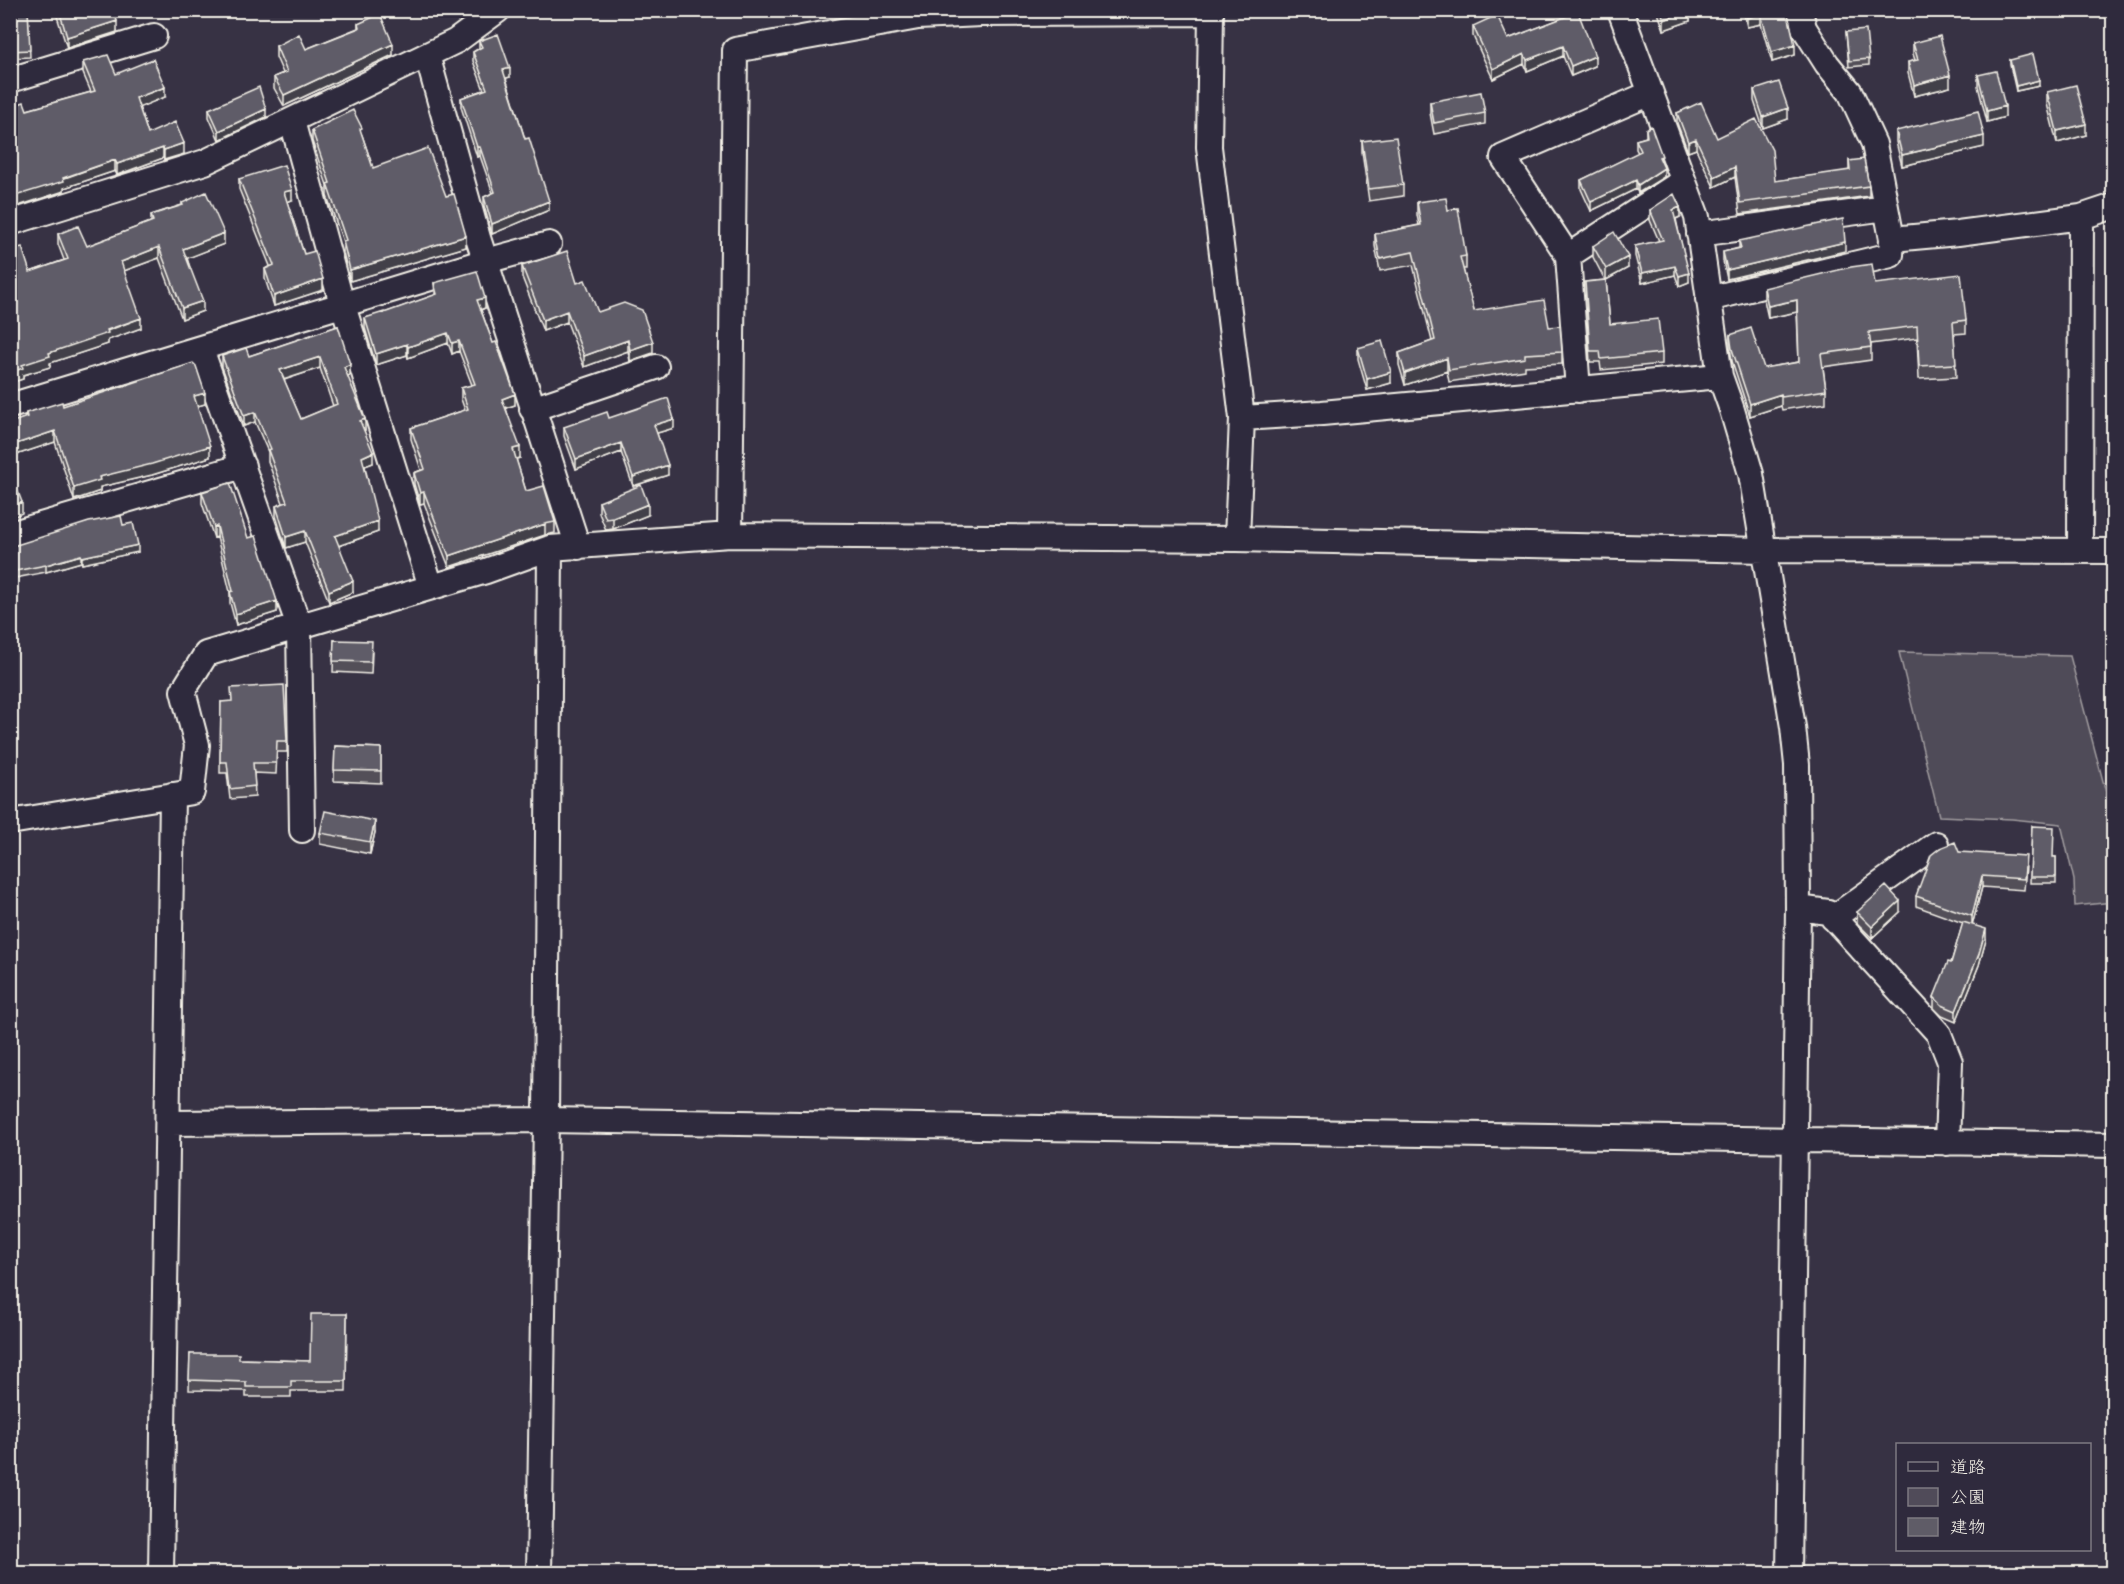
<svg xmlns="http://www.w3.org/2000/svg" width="2124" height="1584" font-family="Itim,'Klee One',sans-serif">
<rect width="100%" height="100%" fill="#373244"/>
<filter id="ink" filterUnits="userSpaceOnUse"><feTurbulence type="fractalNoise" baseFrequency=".0167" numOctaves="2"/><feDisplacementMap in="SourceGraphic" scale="12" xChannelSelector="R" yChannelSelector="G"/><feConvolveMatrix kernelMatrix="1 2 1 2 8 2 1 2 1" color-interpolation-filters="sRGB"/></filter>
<g filter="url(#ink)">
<path fill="#504b59" stroke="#a29ea0" stroke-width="1.5" d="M1899,652L2070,656L2113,819V902L2075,906L2074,880L2061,824L2012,819L1939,816Z"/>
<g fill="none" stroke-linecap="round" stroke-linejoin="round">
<defs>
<path id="minor" d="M1620,10L1697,217L1720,376L1732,410L1751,474L1793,727L1797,765L1798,908L1789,1574
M1800,10L1804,28L1827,64L1850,92L1874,144L1892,239
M427,55L478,238L578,547
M10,80L154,36
M292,121L339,293L431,587
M10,223L205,162L456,41L498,10
M1699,234L1886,208
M1568,256L1683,181
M1708,299L1891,255L1892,239L1958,233L2081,217L2114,206
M201,349L299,626L302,830
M1578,390L1568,256L1503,157L1651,93
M10,406L486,261L549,244
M532,409L656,367
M10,534L243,466
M730,535L735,50L918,17L981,14L1211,13L1209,147L1242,418L1322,413L1720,376
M1237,539L1242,418
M2080,550L2081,217
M10,822L192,792L197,745L183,691L206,654L486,571L550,548L730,535L1237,539L1764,550L2114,551
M1798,908L1828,912L1939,1034L1950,1062L1947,1143
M1833,918L1936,844
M169,1123L546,1120L2114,1145
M161,1574L172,795
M539,1574L546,1120L550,548"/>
</defs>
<use href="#minor" stroke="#f4f1e8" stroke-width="28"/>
<use href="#minor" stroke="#2f2a3d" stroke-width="24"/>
</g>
<path fill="#524f59" stroke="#f4f1e8" stroke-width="1.5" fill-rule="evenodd" d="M10,10H28L30,57L10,58Z
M55,10H114L117,32L67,48Z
M1657,10H1690V21L1664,30Z
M1743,10H1787L1795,55L1772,62L1761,24L1747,27Z
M2016,10H2063V15H2016Z
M1578,12L1595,66L1571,76L1563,56L1527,71L1524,64L1493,79L1473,36V26L1508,39Z
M358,24L393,55L284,106L274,88V77L283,73L276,57V46L306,49L358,28Z
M1846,32L1869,59V65L1849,67Z
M479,41L510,77L506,78L525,139L549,210L492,234L484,206V197L493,193L480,156L477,157L461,107V98L484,90L473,61V52L479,48Z
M1913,43L1950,87L1914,96L1908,73V62L1915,60L1913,54Z
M2010,60L2039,86L2016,91L2010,65Z
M83,62L116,74L165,97L139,107L148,134L184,154L164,160L163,158L117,175L115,171L64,188V191L12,208L10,205V107L27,110L91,92L83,73Z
M1978,75L2005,117L1987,122L1978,86Z
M1754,90L1788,119L1763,128L1754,101Z
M2047,92L2086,135L2057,143L2047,104Z
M1430,102L1485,113V124L1434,134L1430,113Z
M209,109L266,117L219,140L209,117Z
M1677,113L1717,138L1775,181L1849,171V161L1869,186V196L1740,214L1735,177L1714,187L1696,149L1688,152L1677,123Z
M1646,129L1662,164L1664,177L1638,193L1636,189L1591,211L1581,189V180L1638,153L1636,149V140L1646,137Z
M312,130L362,135L373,168L446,196L466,247L350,281L343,252V242L327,196V185L312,141Z
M1896,131L1984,147L1902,166L1896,142Z
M1362,141L1403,185V196L1369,201L1362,152Z
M239,179L292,200L287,202L304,254L323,290L274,306L265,279V269L270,266L239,189Z
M1417,202L1448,210L1466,256V269H1463L1474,311L1549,327L1562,352V364L1525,366V370L1449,382L1447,371L1405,385L1399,365V353L1432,341L1413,265L1380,271L1375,246V234L1419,225L1417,215Z
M182,203L224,244L187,258L203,311L182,319L159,258L124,271L141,328L108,340V344L50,363V367L23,375V379L10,383L30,272L64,260L58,244V234L87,246L151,222V215L182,205Z
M1650,210L1680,217L1676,219L1689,282L1679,286L1675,275L1642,283L1635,256V246L1659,241L1650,220Z
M1739,241L1845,251L1727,279L1723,261V252L1739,248Z
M1593,246L1628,268L1606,280L1610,324L1662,353V364L1601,370L1600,362H1590L1585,282L1605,280L1593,257Z
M522,266L577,283L598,312L653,353L630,361L628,351L584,367L567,322L543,331L522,277Z
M434,283L485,308L481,310L515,405L506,408L520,458L516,459L526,491L555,522V533L545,535L449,567L424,503L420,504L414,484V473L421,470L411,439V428L465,410L461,399V388L472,385L459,351L452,354L448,343L408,358L407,355L376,365L365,328V318L384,313L435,295Z
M1875,284L1966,320V333L1954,334L1956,377L1919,379L1917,338L1871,344V360L1823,367L1826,390V403L1782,410L1781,406L1750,416L1732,361L1730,347V335L1764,368L1799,362L1797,312L1768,318L1764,300V288Z
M338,326L350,375L347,376L365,430H364L373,463L365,466L378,532L339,546L353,592L329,602L305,542L286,548L276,516V506L283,503L268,461V452L255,422L244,426L222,367V356H249ZM320,368L333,406L301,419L284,380Z
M1358,348L1391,383L1367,390L1358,359Z
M205,404L197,406L210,457L152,475L100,487V491L74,500L55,442L10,457V423L26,418V413L63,406Z
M609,418L674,428L657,433L668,475L633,486L621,452L576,469L564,436V427Z
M202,492L277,612L236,625L230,603V592L217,537L214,538L202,503Z
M599,502L648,515L613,529L606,530L599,513Z
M123,525L138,552L82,564L81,562L46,572L10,579V547Z
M334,640L372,652L371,674L333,672Z
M221,702L287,741V752H277L276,774L254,773L255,797L230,799L227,773H220Z
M335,746L381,748V783L334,781Z
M2032,826L2053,857H2056V883H2030Z
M375,832L370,854L320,844V833Z
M1959,852L2026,867L2024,890L1982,887L1972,925L1986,940L1979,965L1956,1022L1942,1016L1934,1008V997L1951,963L1963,923L1916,906V896Z
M1857,912H1900L1872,938L1857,923Z
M347,1314L346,1391H291V1397H246V1391L189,1390L190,1354L239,1359L310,1361Z"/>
<path fill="#424048" stroke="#f4f1e8" stroke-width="1.5" d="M1690,10V21L1664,30V20Z
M1761,14V24L1747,27V18Z
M117,21V32L67,48V37Z
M393,44V55L284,106V95Z
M1795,45V55L1772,62V52Z
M1563,46V56L1527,71V60Z
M1524,54V64L1493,79V69Z
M1595,56V66L1571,76V66Z
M510,68V77L503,79V70Z
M1950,75V87L1914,96V85Z
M2039,80V86L2016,91V86Z
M165,87V97L136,109V98Z
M2005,106V117L1987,122V111Z
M1788,108V119L1763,128V117Z
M266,109V117L219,140V131Z
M2086,124V135L2057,143V131Z
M1984,136V147L1902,166V155Z
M1696,139V149L1688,152V142Z
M184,143V154L164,160V150Z
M477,147H480V156L477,157Z
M163,148V158L117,175V164Z
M115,160V171L64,188V191L12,208V197Z
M1735,167V177L1714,187V177Z
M1664,168V177L1638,193V185Z
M1636,180V189L1591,211V202Z
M292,190V200L284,203V192Z
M549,201V210L492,234V224Z
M1680,207V217L1673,220V210Z
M224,233V244L183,260V249Z
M466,236V247L350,281V270Z
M1845,242V251L1727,279V270Z
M159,247V258L121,272V262Z
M1628,257V268L1606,280V269Z
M1675,266V275L1642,283V273Z
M1689,273V282L1679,286V276Z
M323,279V290L274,306V296Z
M485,298V308L477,311V300Z
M1797,300V312L1768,318V306Z
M203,301V311L182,319V308Z
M567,311V322L543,331V320Z
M141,318V328L108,340V344L50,363V367L23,375V379L10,383V373L22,365L49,353Z
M448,333V343L408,358V347Z
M628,340V351L584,367V356Z
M459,341V351L452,354V343Z
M653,342V353L630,361V350Z
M407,344V355L376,365V354Z
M320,357V368L280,381V370Z
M1447,358V371L1405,385V373Z
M350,364V375L344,378V367Z
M1391,372V383L1367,390V379Z
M205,393V404L194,407V396Z
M515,394V405L502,409V399Z
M1781,394V406L1750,416V404Z
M255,412V422L244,426V416Z
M365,419V430L360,432V421Z
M674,419V428L654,434V425Z
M55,431V442L10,457V446Z
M621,443V452L576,469V459Z
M210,446V457L152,475L100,487V491L74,500V488L99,477Z
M520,447V458L513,460V449Z
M373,452V463L362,467V457Z
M668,465V475L633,486V477Z
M424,492V503L420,504V493Z
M22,502V513L10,518V507Z
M648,504V515L613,529V518Z
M378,521V532L335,547V536Z
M545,524V535L449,567V556Z
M217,526V537L214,538V527Z
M305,531V542L286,548V537Z
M138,545V552L82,564V557Z
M81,555V562L46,572V565Z
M353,581V592L329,602V591Z
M277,601V612L236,625V614Z
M375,821V832L370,854V842Z
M1982,876V887L1972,926V916Z
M1900,901V912L1872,938V927Z
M1986,929V940L1979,965L1956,1022V1011Z"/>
<path fill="#5f5c67" stroke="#f4f1e8" stroke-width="1.5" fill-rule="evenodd" d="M10,10H28L30,50L10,51Z
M59,10H114L117,21L67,37Z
M1661,10H1689L1664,20Z
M1746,10H1787L1795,45L1772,52L1761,14L1747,18Z
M1578,12L1595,56L1571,66L1563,46L1527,60L1524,54L1493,69L1473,26L1497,15L1508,39Z
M380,14L393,44L284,95L274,77L287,72L276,46L299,34L306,49L359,28L358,24Z
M1866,30L1869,59L1849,61L1846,32Z
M498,34L510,68L503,70L525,139L529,138L549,201L492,224L484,197L495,192L480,147H477L461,98L487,89L473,52L482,47L479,41Z
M1940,36L1950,75L1914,85L1908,62L1918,60L1913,43Z
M2033,54L2039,80L2016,86L2010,60Z
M108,55L116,74L153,59L165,87L136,98L148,134L175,122L184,143L164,150L163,148L117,164L115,160L63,178L64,181L12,197L10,195V107L24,102L27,110L95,91L83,62Z
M1996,71L2005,106L1987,111L1978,75Z
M1779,82L1788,108L1763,117L1754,90Z
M2076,85L2086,124L2057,131L2047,92Z
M259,87L266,109L219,131L209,109Z
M1481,92L1485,113L1434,123L1430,102Z
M1701,102L1717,138L1756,119L1772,150L1775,181L1850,170L1849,161L1864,159L1869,186L1740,203L1735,167L1714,177L1696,139L1688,142L1677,113Z
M353,110L362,128L360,129L373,168L428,148L446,196L454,194L466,236L350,270L343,241L346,240L327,184L330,183L312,130Z
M1978,111L1984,136L1902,155L1896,131Z
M1651,126L1662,156L1659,157L1664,168L1638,185L1636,180L1591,202L1581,180L1641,151L1636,140L1647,137L1646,129Z
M1396,137L1403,185L1369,189L1362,141Z
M284,165L292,190L284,192L304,254L315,251L323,279L274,296L265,269L274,265L239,179Z
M206,192L224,233L183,249L203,301L182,308L159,247L121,262L141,318L107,330L108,333L49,353L50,356L22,365L23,368L10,373V251L22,247L30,272L68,259L58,234L78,226L87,246L153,221L151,215L183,205L182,203Z
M1674,194L1680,207L1673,210L1689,273L1679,276L1675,266L1642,273L1635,246L1663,240L1650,210Z
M1446,198L1448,210L1458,208L1466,256L1460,257L1474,311L1544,300L1549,327L1560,326L1562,352L1525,354V358L1449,370L1447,358L1405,373L1399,353L1435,340L1413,252L1380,259L1375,234L1421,225L1417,202Z
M1843,219L1845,242L1727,270L1723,252L1741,248L1739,241Z
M1614,232L1628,257L1606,269L1593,246Z
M567,251L577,283L585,280L598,312L624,303L642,310L653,342L630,350L628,340L584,356L567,311L543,320L522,266Z
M1872,264L1875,284L1961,274L1966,320L1953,322L1956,364L1919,366L1917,326L1869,332L1871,347L1821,354L1826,390L1782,397L1781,394L1750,404L1732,349L1730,335L1751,328L1764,368L1799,362L1797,300L1768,306L1764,288L1851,267Z
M477,271L485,298L477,300L493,343L496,342L515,394L502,399L520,447L513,449L526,491L544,486L555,522L545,524L449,556L424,492L420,493L414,473L425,469L411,428L468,409L461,388L475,384L459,341L452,343L448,333L408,347L407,344L376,354L365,318L384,312V313L437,294L434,283Z
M1606,280L1610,324L1658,319L1662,353L1601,359L1600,351H1590L1585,282Z
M338,326L350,364L344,367L365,419L360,421L373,452L362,457L378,521L335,536L353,581L329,591L305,531L286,537L276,506L287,502L268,450L271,449L255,412L244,416L222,356L246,348L249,356ZM320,357L337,404L301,419L280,370Z
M1382,341L1391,372L1367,379L1358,348Z
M193,363L196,366L205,393L194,396L210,446L152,464L99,477L100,480L74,488L55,431L10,446V423L27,417L26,413L62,402L63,406Z
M668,398L674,419L654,425L668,465L633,477L621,443L576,459L564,427L607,412L609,418Z
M10,471L22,502L10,507Z
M230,483L248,538L256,536L277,601L236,614L230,592L233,591L217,526L214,527L202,492Z
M641,485L648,504L613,518L606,519L599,502Z
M121,516L123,525L133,523L138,545L82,557L81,555L46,565L10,572V547L89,522Z
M334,640L372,641L371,662L333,661Z
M284,685L287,741H277L276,763H253L255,786L230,789L227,762H220L221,702L232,701L231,688Z
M335,746L381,748V771L334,770Z
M325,811L375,821L370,842L320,833Z
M2032,826L2054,827L2053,857H2056V877H2030Z
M1955,842L1959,852L2026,856L2024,879L1982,876L1972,916L1916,896L1931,855L1940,848Z
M1886,886L1900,901L1872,927L1857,912Z
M1963,922L1986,929L1979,954L1956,1011L1942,1005L1934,997L1948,962L1951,963Z
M311,1314H347L346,1381H291V1387H246V1382L189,1380L190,1354H239V1359L310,1361Z"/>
</g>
<rect width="2124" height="1584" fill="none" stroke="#2f2a3d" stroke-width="36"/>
<rect x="18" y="18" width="2088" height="1548" fill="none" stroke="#f4f1e8" stroke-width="2" filter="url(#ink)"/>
<rect x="1896" y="1443" width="195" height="108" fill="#2f2a3d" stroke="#7e7a81" stroke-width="1.5"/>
<rect x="1908" y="1462" width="30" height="9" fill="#2f2a3d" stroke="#7e7a81" stroke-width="1.5"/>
<text x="1950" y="1473" font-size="18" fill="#f4f1e8">道路</text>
<rect x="1908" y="1488" width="30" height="18" fill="#504b59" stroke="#7e7a81" stroke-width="1.5"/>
<text x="1950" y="1503" font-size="18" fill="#f4f1e8">公園</text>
<rect x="1908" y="1518" width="30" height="18" fill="#5f5c67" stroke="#7e7a81" stroke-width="1.5"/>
<text x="1950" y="1533" font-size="18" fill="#f4f1e8">建物</text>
</svg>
